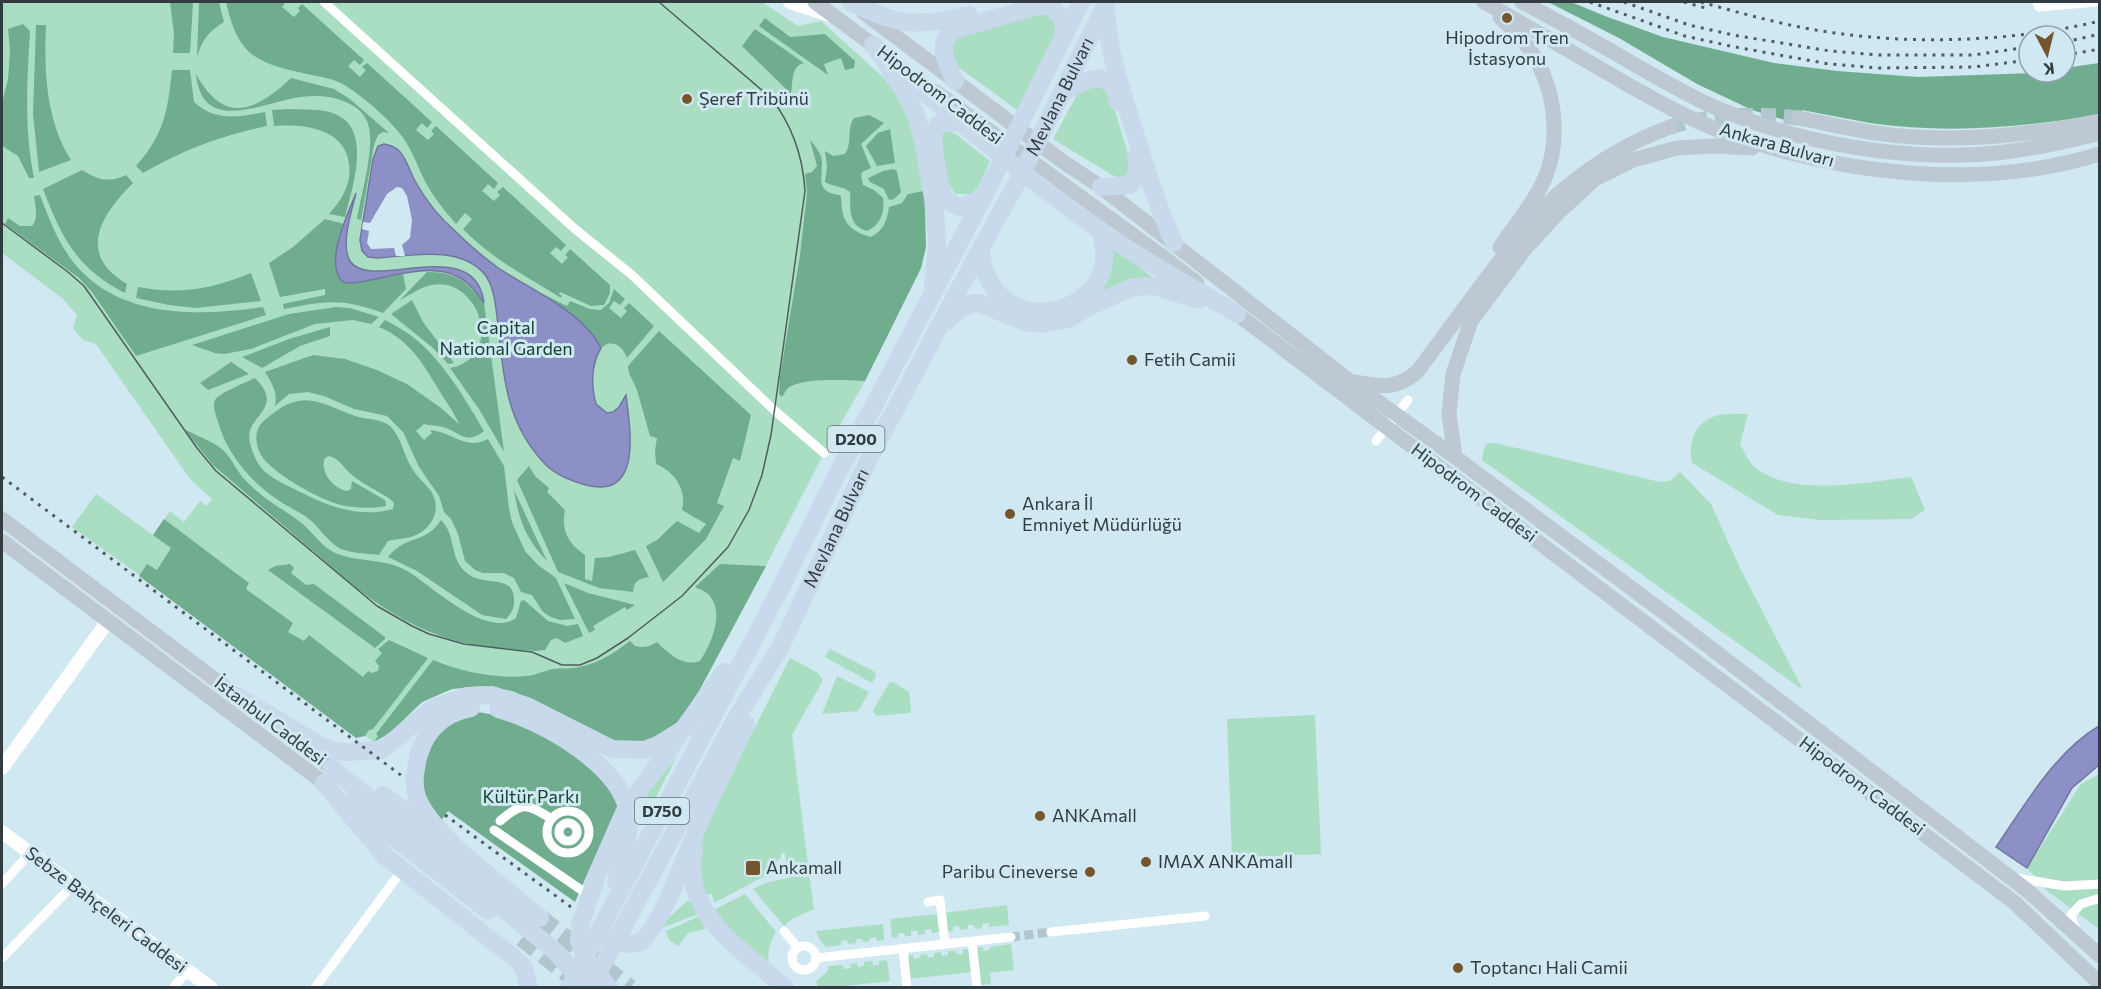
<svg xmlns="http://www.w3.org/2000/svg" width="2101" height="989" font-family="Commissioner,sans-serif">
<rect width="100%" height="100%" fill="#cfe8f1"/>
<path fill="#a9dec2" d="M2,2H762L798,26L821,21L884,78L913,119L926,202V247L921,268L865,381L824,453L768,562L699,691L679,721L531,699C496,684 453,680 420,704C412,709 407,717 400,723C392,730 383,736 374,742L72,527L96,494L153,535L170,511L184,522L200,501L206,506L212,499L190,479L96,344L83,340L73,328L77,315L63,299L2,253Z
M1029,14L1055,15V34L1017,110L957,66L949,43L950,38Z
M1098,85L1110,94L1131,164L1129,177H1119L1112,175L1053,139L1079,91Z
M946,131L954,133L990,161L977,189L971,194H955L948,183L940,135Z
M1110,246L1155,279L1093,299Z
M1748,414L1740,444C1744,451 1750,465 1758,470C1799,497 1865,482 1911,477L1925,510L1911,519L1821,520L1778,515L1692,463C1688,441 1695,421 1719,415C1727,413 1739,414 1748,414Z
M1488,443H1495L1660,482L1670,481L1680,472L1711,504L1739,566L1803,690L1482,460L1484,448Z
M830,649L875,672L876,676L872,683L825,657Z
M790,658L818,673L823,680L792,735L808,866L787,869L785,853H781V858L765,870V876L714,903L712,894L704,895L698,847L716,804Z
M837,676L869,692L858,711L822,714Z
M893,682L909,692L911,712L908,713L877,716L873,712L874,709L889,683Z
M1315,715L1321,854L1232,858L1227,719Z
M677,756L641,826L643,799Z
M2099,774V929L2046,890L2027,868L2081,784Z
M809,873L814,909L792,919L784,926L753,889L765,883Z
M745,894L776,932C768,945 766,957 771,971L711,911Z
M687,901L691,902L698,914L662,928L660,926Z
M1007,905L1009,925L989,927V923L982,924V928L975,929L974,925H968V929L960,930L959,926L953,927V931L946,932L944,913Z
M938,914L940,932L932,933L931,929L925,930V934L918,935V931H911V936H905L904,933H898V937L892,938L890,919Z
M700,916L705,929L688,933L678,946L669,940L666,931Z
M883,924L884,940L877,941L876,937L870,938V941L863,942L862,939H856V943L848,944L847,940L841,941V945L826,947L820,940L816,931Z
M1011,944L1014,970L990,973L991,984L980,985L976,948L983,947L984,951L990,950V947Z
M969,949L972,972L909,979L906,956L913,955L914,959L920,958V955L927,954L928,958L934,957V953L941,952L942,956L948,955V951H956L957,954H963V950Z
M887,960L890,981L836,987L819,988L816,981L827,972L829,966L843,965L844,969L851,968L850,964L857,963L858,967L864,966V962L872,961L873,965H879V961Z"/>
<path fill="#6fad8e" d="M170,2H193L190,53H173L174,34Z
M199,2H219L224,22C209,31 202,40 197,57Z
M226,2H286L282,7L294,17L300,11L298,8L302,4L364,60L360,65L354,60L348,66L360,77L366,70L362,67L367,63L432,122L427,128L422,123L416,130L428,140L434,134L431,131L436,126L498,183L494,189L488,184L482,191L494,201L500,195L497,192L503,187L566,245L561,251L556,247L550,253L562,264L568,257L565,255L570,249L610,285V293L604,305L591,306L560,292L559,294L562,296L561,298C527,277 491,258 463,229L472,219L465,213L456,224C445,211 434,198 426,183C419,170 414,155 406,142C394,123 365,98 346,86C334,78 320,77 307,74C256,63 238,56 226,2Z
M1548,2H1571L1605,16L1663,37L1774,63L1837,71L1918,77L2065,72V68L2099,63V114C2025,128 1945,134 1870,123C1847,119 1824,114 1802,110L1798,124L1752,110L1697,84L1619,38Z
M765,18L790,37L825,34L855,61L854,68L845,70L841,58L824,64L828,75L759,26Z
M23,24L30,31C27,80 24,129 34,178H29L18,156L2,146V103L8,79L10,50L8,29Z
M36,25H46C44,72 46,120 71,160L39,172L33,114Z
M755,29L804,63C791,66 793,82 791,94L742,46Z
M172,70H190L194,102C216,122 238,117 265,112L267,126C220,136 185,149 143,173L136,166C164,135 168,110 172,70Z
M196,74C224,125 255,112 291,78L334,89L350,99L389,133L383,132L378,135L374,145L361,220L357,219C361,196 374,151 369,128C367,117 360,109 350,104C334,96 318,95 301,97C263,102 202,136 196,74Z
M288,109C303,110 321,108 335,114C373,129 352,188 345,217L329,214C342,200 352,183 349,164C345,128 303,124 274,126L272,110Z
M869,115L884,123L861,144L871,168L862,172L861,176L863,185L874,190L883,198C885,212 881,225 867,231C847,225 851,208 850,192C843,186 833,187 825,182L827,167L825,151L833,156L845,154C853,142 846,129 854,118Z
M890,129L895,163L877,166L866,146L878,133Z
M810,140C815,146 822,154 822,162C822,180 816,192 840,195C842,199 841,203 842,209C844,226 856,233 871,237C884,230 887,221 889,207L902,203L908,194L924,191L926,247L921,268L865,381C848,380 799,377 787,389C786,390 783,396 782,397L779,394L780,377L800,255L807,193L805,174L812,172L817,166Z
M893,169L897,171L901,192L894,199L889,200L884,189L870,182L868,178L883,171Z
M82,170C98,180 109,183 126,175L133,183C101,215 76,254 127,284L125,293C76,268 62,238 43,189Z
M40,195C50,222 61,250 81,271C128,319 202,316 263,307L266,315L136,356L92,292L79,278L5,224L8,218L20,226H32C39,218 35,206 34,196Z
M325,219L344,224L337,249L357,282L403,274L406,289L383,313C341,298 327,301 284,309L283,304L325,295V289L280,297L269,263L293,247Z
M427,272C454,271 468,282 484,303L504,452L479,409L450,368C509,356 476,268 425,287C416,290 408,296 400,300Z
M251,273L261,301L195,308L169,305L136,298L138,287C181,295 211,289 251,273Z
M614,289L625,299L620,305L614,301L609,308L621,318L627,311L624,308L629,303L654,326L627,358C623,348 617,342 607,344L601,348L589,330L543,294L567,306L570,301L590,309L601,310L609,303Z
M412,300L423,322L454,363L448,364L433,348L391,314Z
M336,307L350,308L379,317L371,324L353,320L315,324L251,349L224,354L215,353L192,345L289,314Z
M385,320C395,325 405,331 413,337C444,362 464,397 484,431C466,445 461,433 443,427C437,425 430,426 424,424L416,431L424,440L432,433L430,430C453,432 466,451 488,439L504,466L509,508L512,522L520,540L525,551L538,565L556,578L575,619L560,620L551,617L543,612L532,595L521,592L514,578L504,573H483L475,570L465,561L458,534L451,519L444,512L439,496L419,467L403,432L387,416L354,409L324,396L308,392L289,394L275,406C278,393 272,383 265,372L313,355L345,359L377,370L407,384L441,408L459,424C455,414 448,405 442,395C424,366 412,341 379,327Z
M330,327V336L300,346L262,368L242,357L289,339Z
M659,331L751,415L740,461L733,458L717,503L724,506L706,539L663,582L646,546L657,540L677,521L699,533L706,524L682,510C687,490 675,472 656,464L655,450L657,438L650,436L637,390L629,373L628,366Z
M231,362L249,374L208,390L200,383Z
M255,378C287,410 243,415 250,443C252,452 257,464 264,471C273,479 285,484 296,490C326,505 358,519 393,509L394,503L390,499C378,491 363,484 352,475C343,468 341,459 329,456L325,458C319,472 334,489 347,491L351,489L352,481L385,500L386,506C373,509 354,508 341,505C320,500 276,475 263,458C258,451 255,441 257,432C259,423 268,417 275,412C305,389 325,405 355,416C366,420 381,418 390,426C402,438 404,457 413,470C418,478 426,484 431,491C443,510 431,531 411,537C403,539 396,539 388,541L379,555C366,553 351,554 339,548C327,541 320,528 309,519C300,512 288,507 278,500C251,482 227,454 218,422C216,416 212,405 215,400C219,393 247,382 255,378Z
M184,429C195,435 217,443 224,451C233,460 237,472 246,481C263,499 285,510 304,525C313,533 320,544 330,550C352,564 383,556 409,572C434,588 487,639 516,618L521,601L524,600L548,621L567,626L578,624L583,636L565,643L557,638L551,640L545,650L536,651C516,649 495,649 475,645C430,637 391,615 355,587L213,465Z
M529,466L535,476L549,488L547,492L565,510C561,531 568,543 585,555V579L592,581L595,558L609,557L635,550L649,577C638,579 634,581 633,592L599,588L558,572L517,480Z
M514,490L547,561C525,538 519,520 514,490Z
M164,519L249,583L246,589L293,623L288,632L304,641L309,635L363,677L368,671L372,673L378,671L379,666L375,661L382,653L378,649L389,640L428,658L373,729L369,730L365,736L356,738L139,576L147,564L157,570L171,548L153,535Z
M441,520C455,534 450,552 461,567C479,592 515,569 514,602C514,609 511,614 506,619L482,615L417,571L388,557C406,534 425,545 441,520Z
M290,564L294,568L291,573L306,585L314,584L385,637V639L375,648L268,570L275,566Z
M720,564L766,566L699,691L679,721L653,741L622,745L513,691L481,686L452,689L422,702L390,733L374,742L378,736L376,734L433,660C462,672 496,679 527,676C537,675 545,670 554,669C560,668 567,669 573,668C594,666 613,654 630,641L635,646C644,648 649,647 657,642C669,654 683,667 700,661C711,644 726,612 708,594C705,591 699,589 695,587Z
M564,583L588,593L635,605L627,610L625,607L593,626L595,630L589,633Z
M474,712C513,714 577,750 603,779C609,786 614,794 619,802L575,902L448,811L440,822L426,803L421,772L438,731Z"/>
<path fill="#8c90c6" stroke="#71779e" stroke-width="1.5" d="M384,144C390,145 396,147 400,152C407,160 410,172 415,181C425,199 439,217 455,231C468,244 482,256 497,267C529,289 584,312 601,348C591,365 591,385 596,404L607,413L613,412L619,407L626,395C630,428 643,500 586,485C571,481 556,475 545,464C506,423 504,378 498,325C496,310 495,289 486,276C463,245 411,255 378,258L368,257L362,251L360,240L373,159L378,146Z
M356,193C352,210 340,245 350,261C370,293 475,232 484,303C477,293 470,283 458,277C435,264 400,274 375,279C365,281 353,285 343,282C323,264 348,214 356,193Z
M2099,726V765L2072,788L2027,868L1996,847C2025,805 2054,753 2099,726Z"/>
<path fill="#cfe8f1" d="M397,187L402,188L407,196L412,220L410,238L402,245L405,256H396L394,248L371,249L367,243L369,231L362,229L363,222L370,223L387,194Z"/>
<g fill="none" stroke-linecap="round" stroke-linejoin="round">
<path stroke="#b0c6ce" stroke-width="9" stroke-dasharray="9 4.5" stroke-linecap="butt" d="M1011,937L1051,932"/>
<path stroke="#b0c6ce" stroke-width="15" stroke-dasharray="15 8" stroke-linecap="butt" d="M1670,127C1712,114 1756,113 1799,118"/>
<path stroke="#b0c6ce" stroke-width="18" stroke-dasharray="18 9" stroke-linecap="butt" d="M540,918L630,988
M522,938L570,976"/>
<path stroke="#fff" stroke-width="9" d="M324,2L575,229L632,275L774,410L824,453
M2037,2L2039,7L2096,2
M1376,441L1408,400
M547 832a21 21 0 1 1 42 0a21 21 0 1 1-42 0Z
M500,821C523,801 527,804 552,819
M559 832a9 9 0 1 1 18 0a9 9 0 1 1-18 0Z
M494,830L590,896
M2016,878L2064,886L2100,884
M2,884L30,853
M928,902L940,900L945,944
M784,931L798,948
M1051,932L1205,916
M2076,932L2071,915L2081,904L2100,898
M972,941L977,988
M792 958a12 12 0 1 1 24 0a12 12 0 1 1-24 0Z
M903,949L907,988
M2,958L73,885
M816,958L1011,937
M173,988L188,970
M315,988L402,870"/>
<path stroke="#fff" stroke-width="14" d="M790,2L830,15
M2,768L108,621
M2,832L211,988"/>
<path stroke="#bec8d2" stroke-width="15" d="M815,2L881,51
M1484,2C1529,27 1573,53 1618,79C1653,99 1690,120 1728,134C1844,175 1980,191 2100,154
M1522,2C1556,20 1591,39 1625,59C1656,77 1688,96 1721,110C1804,144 1907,162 1997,153C2032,149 2066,142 2100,133
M863,12L1062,161L1101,187L1351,382L1455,457L1670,617L2028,891L2100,956
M936,92L1159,254L1197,283
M1799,118C1825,123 1850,129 1876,133C1949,144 2027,136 2100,121
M1500,247C1513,228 1528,210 1539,190C1560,153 1558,105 1540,67C1531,47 1515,32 1500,17
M1228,307L2015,903L2100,984
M1354,382C1382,386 1393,391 1417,372C1448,331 1478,288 1511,247C1522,233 1533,217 1546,205C1582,171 1624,144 1670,127
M1455,457L1449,414L1453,374L1471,321L1525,249L1560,211L1595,179L1633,160L1677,148L1715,146L1752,148
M2,519L246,703
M2,541L324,783
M287,734L332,768"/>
<g stroke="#c8d9ec" stroke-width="18">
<path d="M850,2C863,8 876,14 889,18C916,27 943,21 969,15"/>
<path d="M1106,7C1107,47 1119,83 1131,120C1144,162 1156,203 1174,243"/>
<path d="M873,45L882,56L905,93L916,115L923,140L935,210L937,245L933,287"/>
<path d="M882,56C962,124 1043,193 1131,251C1165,273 1202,293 1237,314"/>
<path d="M955,81C947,65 935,42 954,30L1037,6H1048C1063,15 1065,22 1063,38"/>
<path d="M1062,94C1076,85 1101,68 1114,88C1116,91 1117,98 1118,102"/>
<path d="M961,123C953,122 940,120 935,129C930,138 939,190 945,198C949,203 955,205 961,207L983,198"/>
<path d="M1101,187L1130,185L1138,173L1136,157"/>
<path d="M981,248C982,255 982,264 985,271C1012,347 1131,306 1099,229"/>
<path d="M947,321C957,312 965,302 979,303L1024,322L1042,324L1069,319L1088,307L1133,287L1155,286L1198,300"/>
<path d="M239,697L321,746L335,751L347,752L382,750L433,708L467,696L492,695L527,706L612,749L644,750L658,745L687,727"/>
<path d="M498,709C541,720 621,765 628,813C631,836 622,859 616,881"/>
<path d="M332,768L556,952L583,983"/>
<path d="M324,783L385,856L519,962L524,968L529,988"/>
<path d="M383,795L457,849L540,918"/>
<path d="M349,802L488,911"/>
<path d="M457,849C442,833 425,817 417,797C414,787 414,778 416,769C419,738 439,713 471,708"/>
<path d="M694,849C680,915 744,950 785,988"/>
<path d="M606,937C617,941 630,948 641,941C661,928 691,842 702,817C716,786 732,755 746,724"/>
<path d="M569,988L782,586L827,494L983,198L1081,2"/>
<path id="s1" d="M590,988L737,717L781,646L870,457L981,248L1019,179L1107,2"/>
<path d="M609,988L587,961L579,941L580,926L597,875L625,811L724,672"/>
</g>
<path stroke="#505d62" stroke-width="1.5" d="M2,223L68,272L84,286L197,448L216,471L377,606L412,626L429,634L464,644L532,652L562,665H580L597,658L628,638L682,596L728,547L749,510L762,475L771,435L805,191C803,157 792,125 771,98L659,2"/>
<path stroke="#505d62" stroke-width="3" stroke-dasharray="3 6" stroke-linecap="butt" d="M1590,2L1685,36L1730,46L1829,64L1877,68L1974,67L2029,60
M1624,2L1689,25L1733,35L1830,51L1878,55H1973L2029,47
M1684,2L1709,9
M1701,2C1744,14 1790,27 1835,33C1919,45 2017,41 2100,21
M2065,42L2100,34
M2065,55L2100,49
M2,477L402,776
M445,815L571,907"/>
</g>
<g fill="#75552b" stroke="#cfe8f1" stroke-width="2">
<circle cx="1507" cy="18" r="6"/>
<circle cx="687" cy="99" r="6"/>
<circle cx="1132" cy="360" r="6"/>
<circle cx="1010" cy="514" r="6"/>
<circle cx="1040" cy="816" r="6"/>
<circle cx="1146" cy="862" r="6"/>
<rect x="745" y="860" width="16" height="16" rx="3"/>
<circle cx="1090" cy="872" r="6"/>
<circle cx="1458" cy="968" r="6"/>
</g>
<g text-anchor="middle" stroke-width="6" stroke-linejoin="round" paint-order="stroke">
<g fill="#cfe8f1" stroke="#617075" stroke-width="1.5">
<rect x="827.5" y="426" width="57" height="26" rx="4.5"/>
<rect x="635" y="798" width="54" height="26" rx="4.5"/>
</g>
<g font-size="16" font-weight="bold" fill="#323c40">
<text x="856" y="445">D200</text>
<text x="662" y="817">D750</text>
</g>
<g font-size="18" fill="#323c40" stroke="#cfe8f1" text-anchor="start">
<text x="1507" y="44" text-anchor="middle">Hipodrom Tren<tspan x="1507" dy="21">İstasyonu</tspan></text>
<text x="699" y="105">Şeref Tribünü</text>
<text x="1144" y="366">Fetih Camii</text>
<text x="1022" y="510">Ankara İl<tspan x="1022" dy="21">Emniyet Müdürlüğü</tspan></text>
<text x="1052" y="822">ANKAmall</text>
<text x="1158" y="868">IMAX ANKAmall</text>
<text x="766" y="874">Ankamall</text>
<text x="1078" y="878" text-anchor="end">Paribu Cineverse</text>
<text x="1470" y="974">Toptancı Hali Camii</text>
</g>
<g font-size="18" fill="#323c40" stroke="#cfe8f1">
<text transform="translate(940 95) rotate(37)" y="6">Hipodrom Caddesi</text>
<text dy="6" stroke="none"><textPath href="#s1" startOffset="1008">Mevlana Bulvarı</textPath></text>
<text transform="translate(1777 145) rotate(16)" y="6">Ankara Bulvarı</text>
<text transform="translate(1474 493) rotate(37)" y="6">Hipodrom Caddesi</text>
<text dy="6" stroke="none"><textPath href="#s1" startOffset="522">Mevlana Bulvarı</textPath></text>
<text transform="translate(270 721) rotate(37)" y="6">İstanbul Caddesi</text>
<text transform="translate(1862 786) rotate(37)" y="6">Hipodrom Caddesi</text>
<text transform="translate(106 910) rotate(37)" y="6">Sebze Bahçeleri Caddesi</text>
</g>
<g font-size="18" fill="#10432e" stroke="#cfe8f1">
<text x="506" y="334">Capital<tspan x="506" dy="21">National Garden</tspan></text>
<text x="531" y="803">Kültür Parkı</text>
</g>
</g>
<rect width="2101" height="989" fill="none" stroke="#323c40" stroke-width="6"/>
<g transform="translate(2047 54) rotate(173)"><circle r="28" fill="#cfe8f1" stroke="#90a3aa" stroke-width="1.5"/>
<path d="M0-4.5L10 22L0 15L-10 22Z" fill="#75552b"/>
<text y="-9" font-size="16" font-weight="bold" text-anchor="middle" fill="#323c40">K</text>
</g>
</svg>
